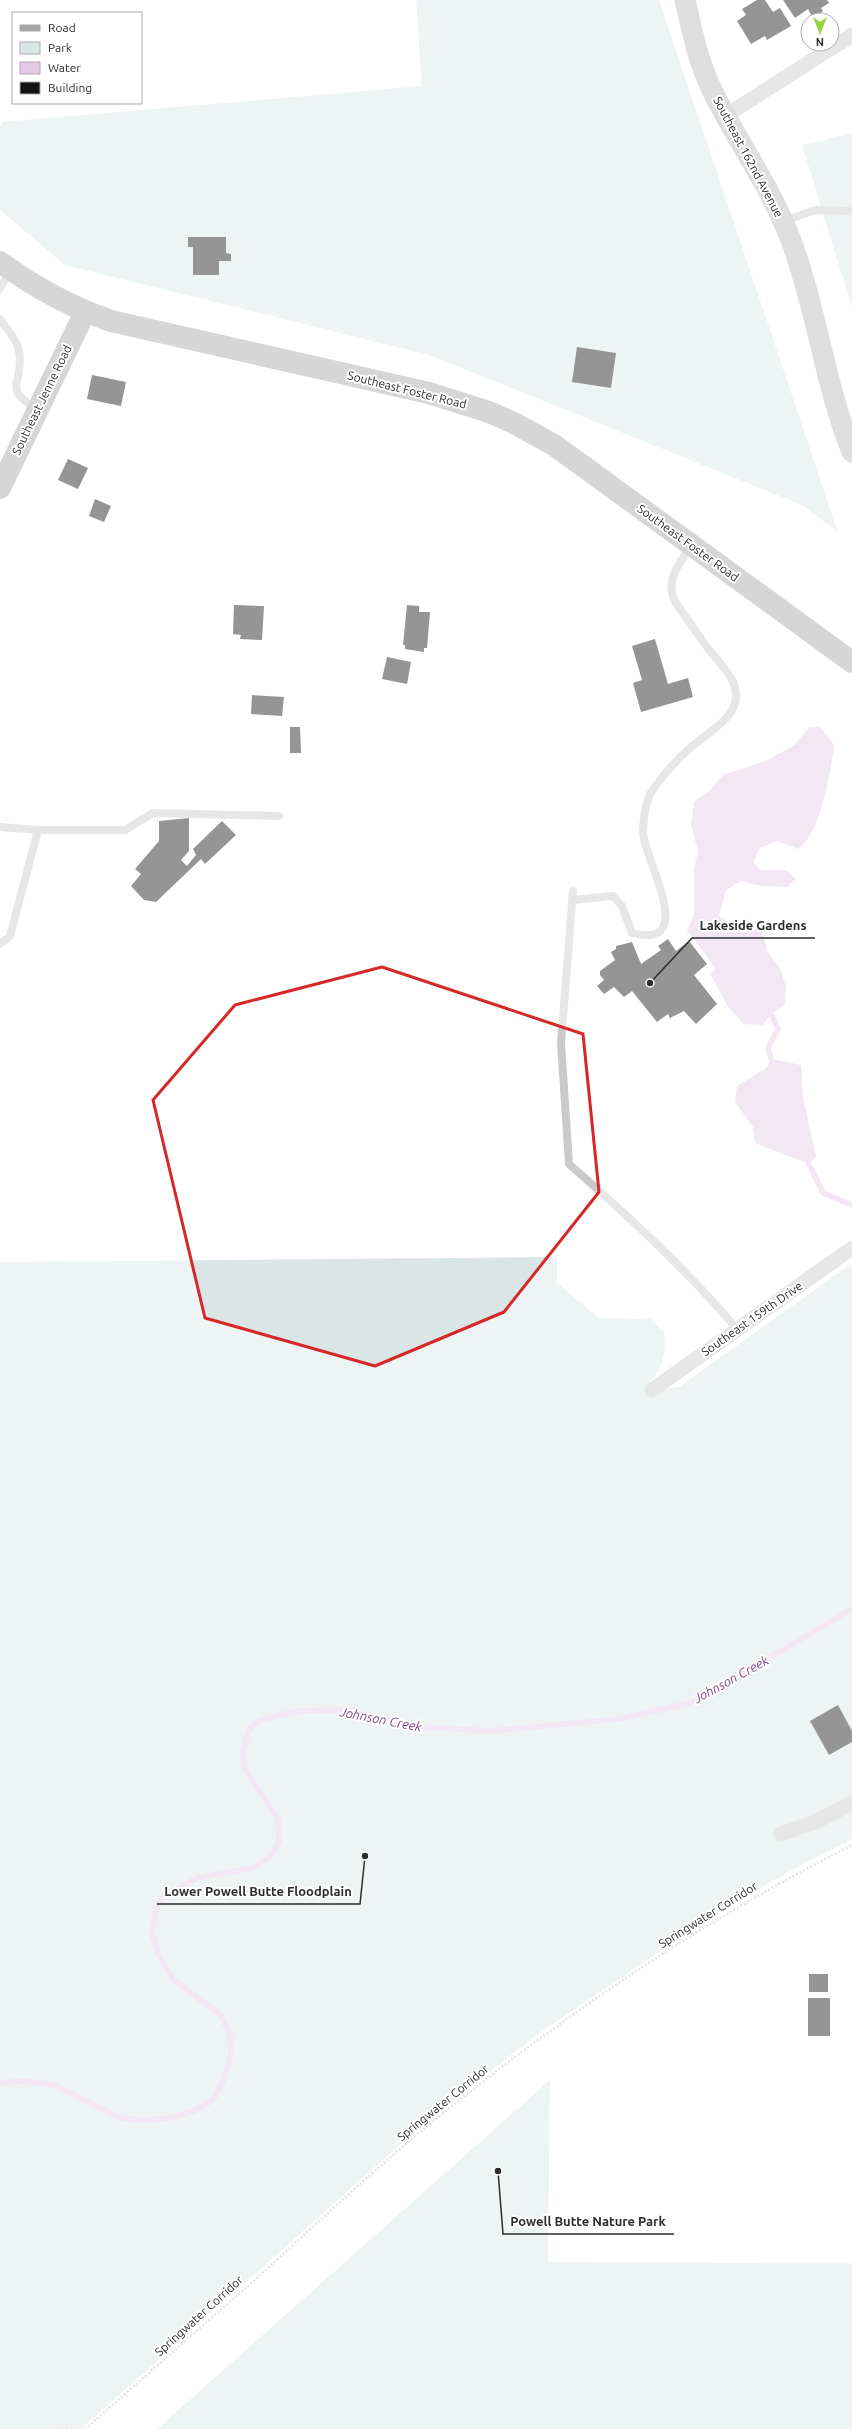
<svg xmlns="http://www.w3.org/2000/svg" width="852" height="2429" font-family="Ubuntu,sans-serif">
<rect width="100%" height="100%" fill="#fff"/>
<path fill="#d9e6e5" d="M416,0H659L838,532L802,505L429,355L65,265L0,210V126L2,122L422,86Z
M852,133V308L802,145Z
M557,1257V1283L599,1318L651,1319L664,1332C666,1356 663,1368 646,1387L649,1390L679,1387L852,1263V1839L783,1875L698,1925L534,2037L421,2126L81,2429H0V1262Z
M550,2080L548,2262L852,2263V2429H157Z"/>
<path fill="#e4cae7" d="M810,727H820L835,746C828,775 823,831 798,849L777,841L760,848L753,862L760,870H786L796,879L787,887L762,886L741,881L726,890L719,916L734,925H753L762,932L768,953L780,968L786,987L785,1005L771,1014L763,1025L744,1024L728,1007L710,973L716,969L687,930L694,915V869L698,851L691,825L694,802L709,791L723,775L768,760L794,745Z
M771,1059L801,1065L803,1097L816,1157L809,1164L755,1143L753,1127L735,1102L737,1086L766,1068Z"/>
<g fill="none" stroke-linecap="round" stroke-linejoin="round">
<path stroke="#e4cae7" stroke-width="5.5" d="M771,1059L768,1048L778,1029L771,1014
M809,1164L823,1193L852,1205
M0,2083L22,2081L55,2085L120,2118L144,2120L171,2118L194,2111L213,2100L224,2079L231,2054L230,2036L221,2015L174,1980L159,1956L152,1933L156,1906L166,1894L197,1878L252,1868L269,1858L279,1843L278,1819L245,1770L243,1753L245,1741L250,1728L260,1720L298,1711L340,1710L422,1727L491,1731L619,1719L694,1702L852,1609"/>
</g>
<path fill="#141414" d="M757,0H765L773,12L780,8L791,26L767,40L765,36L751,44L737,21L746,15L742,9Z
M783,0H827L829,3L821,8L823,11L813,18L808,9L795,18Z
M188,237H226V253L231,254V261H219V275H193V247H188Z
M577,347L616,353L611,388L572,382Z
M92,375L126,382L121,406L87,399Z
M68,459L88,468L78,489L58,480Z
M95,499L111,506L104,522L89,516Z
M234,605L264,606L262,640L240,639L241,635L233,634Z
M407,605L419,606V612H430L427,648H424V652L405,649V645H403Z
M655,639L668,684L688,678L693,697L641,712L633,683L642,680L632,646Z
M387,657L411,662L407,684L382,679Z
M252,695L284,697L282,716L251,714Z
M290,727H300L301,753H290Z
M189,818V851L181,860L187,866L196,855L193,849L222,821L236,835L205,864L201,859L156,902L144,900L131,886L141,874L135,869L159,841V821Z
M668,939L676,951L689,941L707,964L694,975L717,1004L696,1024L684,1011L670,1018L668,1014L657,1022L632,991L624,997L614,987L604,994L597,986L604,980L600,975V971L615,960L611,952L616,949V946L632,942L641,964L661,950L658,946Z
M838,1705L852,1731V1742L829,1755L810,1721Z
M809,1974H828V1992H809Z
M808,1998H830V2036H808Z"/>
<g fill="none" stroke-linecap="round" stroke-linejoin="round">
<path stroke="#c4c4c4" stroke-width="2.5" stroke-dasharray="2 2" stroke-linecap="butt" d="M62,2429H72
M85,2429C142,2379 200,2328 257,2278C314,2226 371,2172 431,2123C562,2016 702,1921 852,1845"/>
<path stroke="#cacaca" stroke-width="8" d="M784,221L815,210L852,211
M0,289L10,270
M0,319C7,330 17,339 19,351C25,383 0,388 37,409
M0,827L38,830H125L153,813L279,816
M573,891L561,1043L569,1164C628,1216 686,1269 737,1329
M572,900L613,896L622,906L632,933C702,951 640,853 643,829C644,817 645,802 652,791C662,777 675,761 688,750C706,732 746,716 734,684C728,670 716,659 707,647C696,632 685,616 674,600C666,577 679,565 691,545
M0,944L10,936L38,830"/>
<path stroke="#cacaca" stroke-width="15" d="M725,116L852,35
M652,1390L852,1248
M781,1834L815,1822L852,1803"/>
<path stroke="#b7b7b7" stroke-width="21" d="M685,0C692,30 698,62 712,90C737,142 772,188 792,243C817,311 825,385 852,452"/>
<path stroke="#a5a5a5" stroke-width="22" d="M0,262C34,287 71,307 111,321L429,393L489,412L514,423L554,445L852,662
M0,488L85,312"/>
</g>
<path d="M0 0H852V2429H0ZM382,967L583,1034L599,1192L504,1312L375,1366L205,1318L153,1100L235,1005Z" fill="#fff" fill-opacity=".55" fill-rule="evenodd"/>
<path fill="none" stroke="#d62828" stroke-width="3" stroke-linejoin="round" d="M382,967L583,1034L599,1192L504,1312L375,1366L205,1318L153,1100L235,1005Z"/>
<g text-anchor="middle" stroke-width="4" stroke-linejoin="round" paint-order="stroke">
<g font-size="12" fill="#2d2d2d" stroke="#fff">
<text transform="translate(748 157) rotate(62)" y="4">Southeast 162nd Avenue</text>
<text transform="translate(407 390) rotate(14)" y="4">Southeast Foster Road</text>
<text transform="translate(42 400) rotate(-64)" y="4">Southeast Jenne Road</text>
<text transform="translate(688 543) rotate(36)" y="4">Southeast Foster Road</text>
<text transform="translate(752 1319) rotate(-35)" y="4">Southeast 159th Drive</text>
<text transform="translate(708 1915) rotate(-32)" y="4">Springwater Corridor</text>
<text transform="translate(443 2103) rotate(-39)" y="4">Springwater Corridor</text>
<text transform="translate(199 2316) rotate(-42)" y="4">Springwater Corridor</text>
</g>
<g font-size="13" font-style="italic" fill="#7e4486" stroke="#fff">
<text transform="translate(731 1679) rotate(-29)" y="5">Johnson Creek</text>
<text transform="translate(381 1719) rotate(11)" y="5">Johnson Creek</text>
</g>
</g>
<path fill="none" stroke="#2d2d2d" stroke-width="1.5" d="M650 983L692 938H815M365 1856L360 1904H157M498 2171L503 2234H674"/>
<g fill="#2d2d2d" stroke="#fff" stroke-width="1.5">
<circle cx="650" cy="983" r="4"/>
<circle cx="365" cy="1856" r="4"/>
<circle cx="498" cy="2171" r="4"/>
</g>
<g font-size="13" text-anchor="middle" font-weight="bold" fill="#2d2d2d" stroke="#fff" stroke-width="4" stroke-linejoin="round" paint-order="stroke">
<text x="753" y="930">Lakeside Gardens</text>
<text x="258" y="1896">Lower Powell Butte Floodplain</text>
<text x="588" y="2226">Powell Butte Nature Park</text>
</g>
<rect x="12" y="12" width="130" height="92" fill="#ffffff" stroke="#ababab"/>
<rect x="20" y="25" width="20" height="6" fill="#a5a5a5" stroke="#ababab"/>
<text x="48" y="32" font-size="12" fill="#2d2d2d">Road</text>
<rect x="20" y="42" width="20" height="12" fill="#d9e6e5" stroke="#ababab"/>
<text x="48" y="52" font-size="12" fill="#2d2d2d">Park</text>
<rect x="20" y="62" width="20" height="12" fill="#e4cae7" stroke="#ababab"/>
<text x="48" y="72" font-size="12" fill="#2d2d2d">Water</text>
<rect x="20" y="82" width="20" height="12" fill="#141414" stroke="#ababab"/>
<text x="48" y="92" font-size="12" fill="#2d2d2d">Building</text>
<g transform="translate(820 32) rotate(180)"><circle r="19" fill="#ffffff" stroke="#ababab"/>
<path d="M0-3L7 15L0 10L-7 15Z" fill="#96d241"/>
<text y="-6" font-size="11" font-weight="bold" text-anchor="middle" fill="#2d2d2d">N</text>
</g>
</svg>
